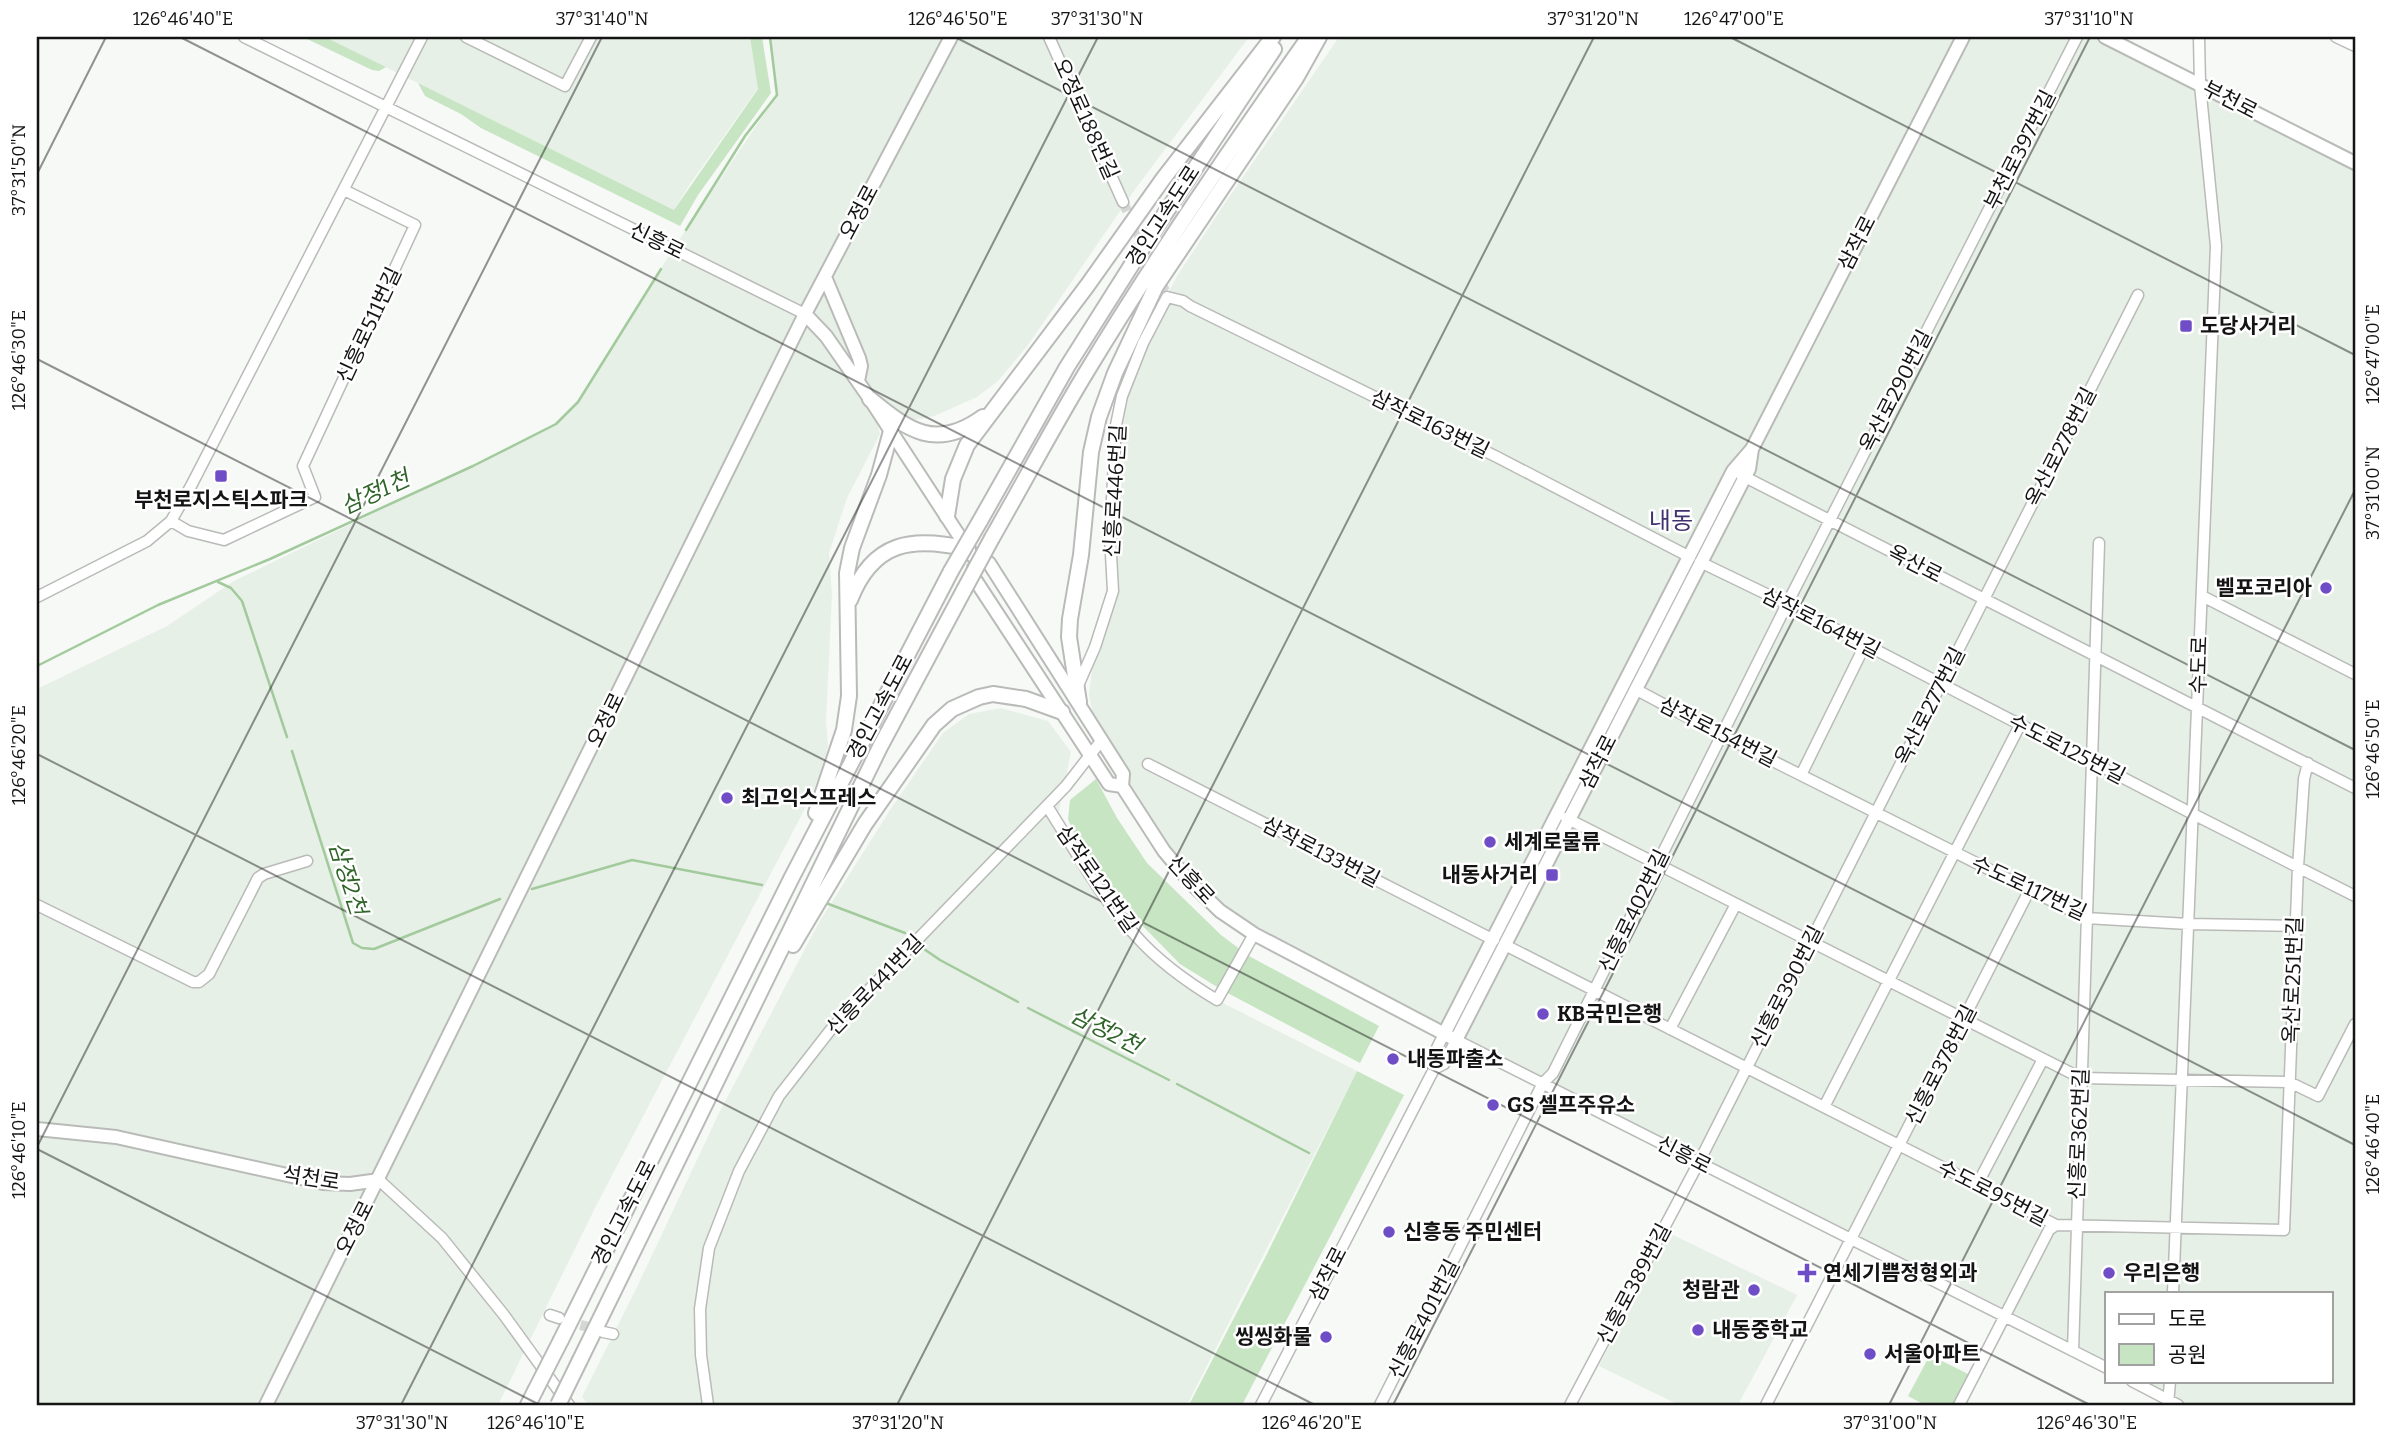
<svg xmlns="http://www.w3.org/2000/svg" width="2392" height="1442" font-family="Bitter,'Noto Sans KR',serif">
<rect width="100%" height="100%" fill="#f6f9f6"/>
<path fill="#e7f0e6" d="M325,37H750L758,88L690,184L674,210Z
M769,37H1249L1136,188L1028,345L998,381L977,397L934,416L900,423L871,400L880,434L847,498L829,553L832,594L826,721L828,747L822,768L810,799L598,1202L498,1405H37V689L167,626L234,581L556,424L578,402L673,249L777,95Z
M1339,37H2105L2355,163V1405H2178L2132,1381H2331V1293H2107V1368L1450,1037L1220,911L1164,851L1099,751L1089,694L1095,647L1113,591L1116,425L1143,343L1177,276L1221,209Z
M1001,708L1048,721L1071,752L1058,816L1078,856L1159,961L1217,1000L1357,1071L1187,1405H589L582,1397L637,1287L719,1113L818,924L892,807L943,733L969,714Z
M1669,1233L1797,1295L1738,1405L1677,1404L1599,1366Z"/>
<path fill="#c7e4c3" d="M303,37H325L386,67L379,71L372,70Z
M750,37H762L771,93L698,195L680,226L481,128L461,114L425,96L418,83L674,210L758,89Z
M1096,779L1117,818L1147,863L1221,935L1249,956L1379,1026L1360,1063L1222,990L1180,964L1090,872L1068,819L1070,800Z
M1357,1071L1404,1095L1242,1405H1189L1266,1256Z
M1930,1355L1974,1377L1959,1405H1925L1908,1396Z"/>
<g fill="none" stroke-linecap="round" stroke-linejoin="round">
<path stroke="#a2ca9c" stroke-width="2.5" d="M686,230L745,136L777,95L770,37
M218,582L231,588L242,601L287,737
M37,666L158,605L270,559L473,466L556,424L578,402L661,269
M292,751L353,943L362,948L374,949L500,899
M532,889L632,860L762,885
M826,903L905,933
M924,949L940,960L1018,1002
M1028,1008L1169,1080
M1177,1084L1309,1153"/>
<path stroke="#d4d7d4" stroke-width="10" stroke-dasharray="10 5" stroke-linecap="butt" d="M1123,202L1165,291
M566,1321L599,1330"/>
<defs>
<path id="minor" d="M244,37L805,314
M466,37L565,86L591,37
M1049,37L1123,202
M2336,37L2355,46
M1167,297L1183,301L1190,306L1497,457L1690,557
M1741,475L2355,788
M171,521L188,531L224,540L315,497L303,466L415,225L344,190
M1700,562L1787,604L2193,814L2355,896
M2202,596L2355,674
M37,597L147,541L171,521L191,486L422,37
M1077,688L1095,647L1113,591L1110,536L1116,425L1122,396L1143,343L1167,297
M1635,689L1721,735L2086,918L2188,924L2295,926
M1148,764L1494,940
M1801,775L1865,645
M1047,806C1074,848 1102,900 1136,936C1159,962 1187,982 1217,1000L1254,934
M1566,818L2081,1078L2289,1082L2318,1096L2355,1024
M37,905L193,982H199L209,974L258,878L264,874L307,861
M1505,945L2056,1225L2284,1230L2298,867L2304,779L2308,763
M1670,1029L1736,904
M1434,1069L1432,1058L1444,1034
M1824,1107L2020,725
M379,1180L442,1238L504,1315L569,1405
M1977,1185L2043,1059
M2173,1293L2216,246L2200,85L2199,37
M550,1315L559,1318
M603,1332L613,1334
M2073,1351L2099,543
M2132,1381L2178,1405
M708,1405L701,1355L700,1309L709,1248L739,1171L779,1096L832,1028L1066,786L1101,741
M1261,1405L1434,1069L1444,1064L1456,1040L2107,1368
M1380,1405L1543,1083L1553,1073L1787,604L2077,37
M1570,1405L1699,1162L2138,295
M1766,1405L2029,891
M1959,1405L2049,1230L2056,1225
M2168,1405L2170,1381"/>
<path id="major" d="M2105,37L2355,163
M825,277L859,358L861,366L858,381
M805,314L826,336L870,399L969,551
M973,556L989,563L1123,774L1122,786L1164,851L1191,883L1220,911L1254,934L1456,1040L1749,469L1752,449
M974,568V578L1109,784L1122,786
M1444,1034L1733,471L1752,449L1963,37
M37,1129L116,1137L323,1183L350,1184L379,1180
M266,1405L805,314L951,37"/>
<path id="highway" d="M870,399C909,431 936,451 983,417
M947,516L953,479L967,445L1087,286L1163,179L1273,37
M980,521L1067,367L1141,250L1274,49
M992,538C1023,484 1052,429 1084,376C1154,260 1231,148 1309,37
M850,600C873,541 912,536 968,549
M1079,702L1069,637L1070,619L1081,555L1091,452L1099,417L1115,373L1156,286L1296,78L1319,37
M816,813L844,730L849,696L847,573L852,548L879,475L891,431
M793,945L865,824L934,725L952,709L979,697L993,694L1026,699L1062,712
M561,1340L792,877L951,571
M580,1360L880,747L964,590
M528,1405L535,1391"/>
</defs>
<use href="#minor" stroke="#b9bbb8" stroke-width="13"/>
<use href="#major" stroke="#b9bbb8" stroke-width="16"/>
<use href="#highway" stroke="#b9bbb8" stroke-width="18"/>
<use href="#minor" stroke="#fff" stroke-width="10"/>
<use href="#major" stroke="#fff" stroke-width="12"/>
<use href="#highway" stroke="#fff" stroke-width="14"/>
<defs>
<path id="highway-bridge" d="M951,571L980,521
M964,590L992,538
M535,1391L561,1340
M558,1405L580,1360"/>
</defs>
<use href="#highway-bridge" stroke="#b9bbb8" stroke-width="18" stroke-linecap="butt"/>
<use href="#highway-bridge" stroke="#fff" stroke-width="14"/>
</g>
<path fill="none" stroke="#131413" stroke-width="2" stroke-opacity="0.45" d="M180,37L2355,1145M955,37L2355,750M1730,37L2355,355M37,174L106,37M37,359L2090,1405M37,754L1315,1405M37,1147L602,37M37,1149L540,1405M401,1405L1098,37M897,1405L1594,37M1393,1405L2090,37M1889,1405L2355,490"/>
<g fill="#6e4dc6" stroke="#fff" stroke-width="2.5">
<rect x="2179" y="319" width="14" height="14" rx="3.5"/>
<rect x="214" y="469" width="14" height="14" rx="3.5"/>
<circle cx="2326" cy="588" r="7"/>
<circle cx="727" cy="798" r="7"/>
<circle cx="1490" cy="842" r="7"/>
<rect x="1545" y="868" width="14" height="14" rx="3.5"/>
<circle cx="1543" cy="1014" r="7"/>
<circle cx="1393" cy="1059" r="7"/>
<circle cx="1493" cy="1105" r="7"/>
<circle cx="1389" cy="1232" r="7"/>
<path d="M1803.5 1262.5h7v7h7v7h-7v7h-7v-7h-7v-7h7z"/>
<circle cx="2109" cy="1273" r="7"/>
<circle cx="1754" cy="1290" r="7"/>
<circle cx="1698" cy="1330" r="7"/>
<circle cx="1326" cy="1337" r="7"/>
<circle cx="1870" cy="1354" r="7"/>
</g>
<g text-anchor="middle" stroke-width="5" stroke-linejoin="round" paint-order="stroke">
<g font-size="21" fill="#131413" stroke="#fff">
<text transform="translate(2230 100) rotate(27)" y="7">부천로</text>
<text transform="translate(1086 119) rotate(66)" y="7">오정로188번길</text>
<text transform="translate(2020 150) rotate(-63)" y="7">부천로397번길</text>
<text transform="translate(859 212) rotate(-62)" y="7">오정로</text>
<text transform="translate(1163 216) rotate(-57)" y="7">경인고속도로</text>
<text transform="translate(657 241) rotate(26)" y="7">신흥로</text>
<text transform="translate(1857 243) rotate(-63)" y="7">삼작로</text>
<text transform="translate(369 325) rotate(-65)" y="7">신흥로511번길</text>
<text transform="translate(1896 391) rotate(-63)" y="7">옥산로290번길</text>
<text transform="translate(1430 424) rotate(26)" y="7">삼작로163번길</text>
<text transform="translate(2061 447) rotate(-63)" y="7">옥산로278번길</text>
<text transform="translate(1115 491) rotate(-87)" y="7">신흥로446번길</text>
<text transform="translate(1915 564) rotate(27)" y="7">옥산로</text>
<text transform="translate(1821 623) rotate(27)" y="7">삼작로164번길</text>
<text transform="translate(2199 665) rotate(-88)" y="7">수도로</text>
<text transform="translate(1930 706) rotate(-63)" y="7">옥산로277번길</text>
<text transform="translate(880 707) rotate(-62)" y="7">경인고속도로</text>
<text transform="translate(606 720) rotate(-64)" y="7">오정로</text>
<text transform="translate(1718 732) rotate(27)" y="7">삼작로154번길</text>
<text transform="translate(2067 749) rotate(27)" y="7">수도로125번길</text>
<text transform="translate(1598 762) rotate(-63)" y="7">삼작로</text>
<text transform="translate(1321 852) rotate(27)" y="7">삼작로133번길</text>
<text transform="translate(1097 879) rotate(55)" y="7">삼작로121번길</text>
<text transform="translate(1191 880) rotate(47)" y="7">신흥로</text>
<text transform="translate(2029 888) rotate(25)" y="7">수도로117번길</text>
<text transform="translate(1634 911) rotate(-64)" y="7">신흥로402번길</text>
<text transform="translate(2293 980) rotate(-88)" y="7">옥산로251번길</text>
<text transform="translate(875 985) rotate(-46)" y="7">신흥로441번길</text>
<text transform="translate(1787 987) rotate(-63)" y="7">신흥로390번길</text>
<text transform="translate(1941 1065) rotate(-63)" y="7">신흥로378번길</text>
<text transform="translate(2079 1134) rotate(-88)" y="7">신흥로362번길</text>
<text transform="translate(1684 1155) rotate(27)" y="7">신흥로</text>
<text transform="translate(311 1178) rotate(9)" y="7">석천로</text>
<text transform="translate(1993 1193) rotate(27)" y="7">수도로95번길</text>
<text transform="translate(624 1213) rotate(-63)" y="7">경인고속도로</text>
<text transform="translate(355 1228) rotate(-63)" y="7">오정로</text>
<text transform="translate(1328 1274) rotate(-63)" y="7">삼작로</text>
<text transform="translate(1634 1284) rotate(-62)" y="7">신흥로389번길</text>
<text transform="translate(1424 1319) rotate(-63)" y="7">신흥로401번길</text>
</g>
<g font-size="21" font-weight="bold" fill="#131413" stroke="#fff" text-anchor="start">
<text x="2200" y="333">도당사거리</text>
<text x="221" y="507" text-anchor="middle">부천로지스틱스파크</text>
<text x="2312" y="595" text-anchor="end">벨포코리아</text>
<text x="741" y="805">최고익스프레스</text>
<text x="1504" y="849">세계로물류</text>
<text x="1538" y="882" text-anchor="end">내동사거리</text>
<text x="1557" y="1021">KB국민은행</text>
<text x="1407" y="1066">내동파출소</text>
<text x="1507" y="1112">GS 셀프주유소</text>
<text x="1403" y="1239">신흥동 주민센터</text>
<text x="1823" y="1280">연세기쁨정형외과</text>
<text x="2123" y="1280">우리은행</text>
<text x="1740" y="1297" text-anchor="end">청람관</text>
<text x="1712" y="1337">내동중학교</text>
<text x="1312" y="1344" text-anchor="end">씽씽화물</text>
<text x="1884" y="1361">서울아파트</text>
</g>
<g font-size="23" font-style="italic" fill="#2f6429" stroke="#fff">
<text transform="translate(375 492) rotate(-25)" y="8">삼정1천</text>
<text transform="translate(348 878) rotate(72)" y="8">삼정2천</text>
<text transform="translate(1106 1030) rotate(27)" y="8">삼정2천</text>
</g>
<g font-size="24" fill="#40326e" stroke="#fff">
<text x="1671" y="529">내동</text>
</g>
</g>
<rect width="2392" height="1442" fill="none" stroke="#ffffff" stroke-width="77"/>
<rect x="2105" y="1292" width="228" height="91" fill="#ffffff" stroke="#a1a1a1" stroke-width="2"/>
<rect x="2119" y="1314" width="35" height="10" fill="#ffffff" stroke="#a1a1a1" stroke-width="2"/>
<text x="2168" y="1326" font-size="21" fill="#131413">도로</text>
<rect x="2119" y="1344" width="35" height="21" fill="#c7e4c3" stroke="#a1a1a1" stroke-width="2"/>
<text x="2168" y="1362" font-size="21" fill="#131413">공원</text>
<rect x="38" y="38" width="2316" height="1366" fill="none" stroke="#131413" stroke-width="2.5"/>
<g font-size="18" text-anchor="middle" fill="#131413">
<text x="183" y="25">126°46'40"E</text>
<text x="602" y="25">37°31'40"N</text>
<text x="958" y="25">126°46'50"E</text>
<text x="1097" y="25">37°31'30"N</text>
<text x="1593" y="25">37°31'20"N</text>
<text x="1734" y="25">126°47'00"E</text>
<text x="2089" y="25">37°31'10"N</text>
<text transform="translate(19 170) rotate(-90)" y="6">37°31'50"N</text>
<text transform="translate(2373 354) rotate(-90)" y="6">126°47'00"E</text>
<text transform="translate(19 360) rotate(-90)" y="6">126°46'30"E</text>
<text transform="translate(2373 493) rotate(-90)" y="6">37°31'00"N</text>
<text transform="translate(2373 749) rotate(-90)" y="6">126°46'50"E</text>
<text transform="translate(19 755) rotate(-90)" y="6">126°46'20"E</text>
<text transform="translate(2373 1144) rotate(-90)" y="6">126°46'40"E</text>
<text transform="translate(19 1150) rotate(-90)" y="6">126°46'10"E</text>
<text x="402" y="1429">37°31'30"N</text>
<text x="536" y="1429">126°46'10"E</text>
<text x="898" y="1429">37°31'20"N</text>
<text x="1312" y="1429">126°46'20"E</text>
<text x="1890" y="1429">37°31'00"N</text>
<text x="2087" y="1429">126°46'30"E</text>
</g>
</svg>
